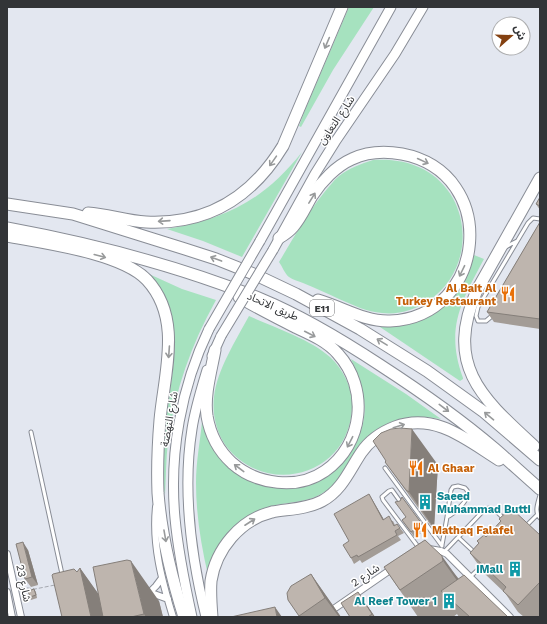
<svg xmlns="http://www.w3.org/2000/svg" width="547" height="624" font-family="'Work Sans','Noto Sans Arabic',sans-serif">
<rect width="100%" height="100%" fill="#e3e7f0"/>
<path fill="#a6e2bf" d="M349,7H374L333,70L301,127L299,126L305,110Z
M302,152L242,257L203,241L167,229C226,219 264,200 302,152Z
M373,160C391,159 407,161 423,169C474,196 476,270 428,301C415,310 398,315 382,313C367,312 353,305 339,299C327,293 315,288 303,283C299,281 293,280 289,277C285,274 282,266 279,262C293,239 306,215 323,194C328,188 333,181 339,176C349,168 361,164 373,160Z
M474,255L484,259C461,302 445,329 463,378V379L460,381L380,327C387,325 397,326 405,324C440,317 466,289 474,255Z
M149,274L182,289L216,300C191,345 175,390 168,441C166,459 166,477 165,495C159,465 164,431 169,400C173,367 181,329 165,297C161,289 154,282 148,275Z
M249,316C273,327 310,339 330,357C344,370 353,389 352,408C349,476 266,498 226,446C216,432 212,413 214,397C217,370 236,340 249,316Z
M351,359L406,394L441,419C419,415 395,416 377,430C369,436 356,458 349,467C341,477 333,488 321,494C307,502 291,502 276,505C237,515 218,537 208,575C201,545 196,514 196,483C196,462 200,442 202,422C209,450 229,473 256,483C261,485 266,487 271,487C281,487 292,483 301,481C309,480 318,479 325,476C335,473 344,463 349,454C372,420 367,394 351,359Z"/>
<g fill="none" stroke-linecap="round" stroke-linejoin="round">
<defs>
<path id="lane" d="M506,247L511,244L517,241
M493,315L486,321H478L476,316L478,307L528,223L533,218L540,219
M31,432L62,574
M385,468L442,546
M458,486L465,488C466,489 468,492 468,493C468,501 454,514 447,517L451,490L453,487Z
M540,495C538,503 534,512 540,518
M402,504L392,490L389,491L382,497L383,500L419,548
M526,526L537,515
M459,538L475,553
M442,545L447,517
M444,552L485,509C493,506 499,514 505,520
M470,577L483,565"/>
<path id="street" d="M156,507C152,545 162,581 173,617
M429,549L441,551L447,554L510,617
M7,554L21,617
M7,592L12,617
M147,593L154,594L168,599
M149,593L156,586L162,578
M322,617L393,568"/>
<path id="secondary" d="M260,241L391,7
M273,250L315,174L335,142L395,54L423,7
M212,356L221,336
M192,617C185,585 178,551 175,518C169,454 181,387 209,329
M206,617C191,556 182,491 192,429C195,409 201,390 207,370"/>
<path id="highway" d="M7,204L73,214L185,249L216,259L256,275L296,294L360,329L427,371L484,412L540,460
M88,213C107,214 126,221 146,222C207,225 252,197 283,146L342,7
M7,228C94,244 179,266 261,299C302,316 342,340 380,365C420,391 459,418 495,449C510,462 525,476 540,489
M7,236C44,243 122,253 147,280C183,319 164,374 160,420C158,444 157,468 158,493C161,532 172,579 184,617
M279,238C284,235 289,232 293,227C301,218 306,206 312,196C321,182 336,166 352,159C367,152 385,151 402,154C501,173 487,317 390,321C365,322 342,307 318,300
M215,350C211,372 204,395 207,416C210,434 219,451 232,463C257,485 298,490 325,471C364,444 369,388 338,354C327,341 310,334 295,327C276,317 257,308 239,297
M534,446C482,398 444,366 477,290L540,178
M212,617C211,605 210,593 211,581C216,549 240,520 272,512C288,509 307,509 322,501C342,490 349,471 361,453C369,441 382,432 395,427C435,412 467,440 499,460"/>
</defs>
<use href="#lane" stroke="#898d96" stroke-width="5"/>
<use href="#street" stroke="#898d96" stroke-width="8"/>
<use href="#secondary" stroke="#898d96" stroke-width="11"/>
<use href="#highway" stroke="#898d96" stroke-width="13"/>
<path stroke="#a6a9b0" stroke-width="1" stroke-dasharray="4 2" stroke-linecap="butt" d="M21,587L35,589L55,585"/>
<use href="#lane" stroke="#fff" stroke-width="3"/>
<use href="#street" stroke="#fff" stroke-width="6"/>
<use href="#secondary" stroke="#fff" stroke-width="9"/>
<use href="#highway" stroke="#fff" stroke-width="11"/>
<defs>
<path id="secondary-bridge" d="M209,329L260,241
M221,336L273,250"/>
</defs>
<use href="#secondary-bridge" stroke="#898d96" stroke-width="11" stroke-linecap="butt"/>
<use href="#secondary-bridge" stroke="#fff" stroke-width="9"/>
</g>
<path fill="#a39c96" d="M540,197V210L536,204Z
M540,222V329L494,322L487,312Z
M385,462L438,465L434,528L432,527Z
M369,494L384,520L393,521L395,525L397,524L404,533L398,536L401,540L362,563L360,560L354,564L351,558Z
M402,497L426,529L415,538L402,520L406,517L400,501Z
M499,519L540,535V617H524L518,612L505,593L485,574L470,553L479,544L477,541L486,537L501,521Z
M425,540L459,579L508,617H459L457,614L453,617H418L384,567Z
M28,550L38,585L31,587L25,579Z
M80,568L98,594L159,601L163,617H62L77,572Z
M311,574L341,617H300L288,600Z
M34,589L36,592L37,598L31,600L30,597Z
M358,592L375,617H350Z"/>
<path fill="#857f7a" d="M412,429L438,465L434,528L409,492Z
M369,494L372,499L387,525L383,520Z
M23,542L28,550L38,585L32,577Z
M442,556L472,598L473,603L443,561Z
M131,561L159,601L163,617H146L144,614Z
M80,568L110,610L111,617H91Z
M311,574L341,617H339L325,598Z
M358,592L375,617H374L372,614Z
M275,607L282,617H277Z"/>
<path fill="#beb5ae" stroke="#857f7a" d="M540,197V206L536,204Z
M540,222V319L487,312Z
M400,428L412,429L409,492L406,490L385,462L386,461L373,441L381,433L391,429Z
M369,494L383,520L389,516L394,526L397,524L400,528L395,531L397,535L358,557L357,555L351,558L343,545L349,541L334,514Z
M402,497L422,524L411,532L402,520L406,517L395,502L400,501Z
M511,508L540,535V582L518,605L503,591L506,587L470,553L479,543L477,541L484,535L486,537L501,521L499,519Z
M425,540L442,556L443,561L400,590L384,567Z
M23,542L32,577L25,579L16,544Z
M127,560L131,561L144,614L131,617H103L93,567Z
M80,568L91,617H62L52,575L53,574L74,569L77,572Z
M311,574L325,598L299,616L288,600L287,593L291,586Z
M464,575L508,617H470L441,591Z
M34,589L36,595L30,597L28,591Z
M358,592L372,614L368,617H350L341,603Z
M275,607L277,617H231Z"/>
<defs><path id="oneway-shaft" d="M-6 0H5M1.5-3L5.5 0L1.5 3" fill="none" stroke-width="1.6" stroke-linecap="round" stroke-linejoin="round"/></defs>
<g stroke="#989a9b">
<use href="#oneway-shaft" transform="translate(327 43) rotate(113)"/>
<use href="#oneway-shaft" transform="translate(273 161) rotate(125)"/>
<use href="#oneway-shaft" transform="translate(423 161) rotate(25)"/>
<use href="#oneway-shaft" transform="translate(312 198) rotate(-58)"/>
<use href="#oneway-shaft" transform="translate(164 221) rotate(176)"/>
<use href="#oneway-shaft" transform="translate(100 256) rotate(15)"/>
<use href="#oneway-shaft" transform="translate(216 259) rotate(-160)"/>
<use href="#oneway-shaft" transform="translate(462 271) rotate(116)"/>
<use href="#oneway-shaft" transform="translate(310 334) rotate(27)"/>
<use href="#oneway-shaft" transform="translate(382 342) rotate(-149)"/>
<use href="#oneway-shaft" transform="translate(169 352) rotate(94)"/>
<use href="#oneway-shaft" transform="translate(444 408) rotate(37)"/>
<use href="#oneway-shaft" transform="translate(489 416) rotate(-140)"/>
<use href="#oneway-shaft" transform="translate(399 426) rotate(-17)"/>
<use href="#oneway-shaft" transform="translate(350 442) rotate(117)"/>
<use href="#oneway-shaft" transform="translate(239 468) rotate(-143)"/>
<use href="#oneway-shaft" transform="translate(250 522) rotate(-33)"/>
<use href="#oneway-shaft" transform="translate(165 536) rotate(80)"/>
</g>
<defs>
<symbol id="restaurant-bare" viewBox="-9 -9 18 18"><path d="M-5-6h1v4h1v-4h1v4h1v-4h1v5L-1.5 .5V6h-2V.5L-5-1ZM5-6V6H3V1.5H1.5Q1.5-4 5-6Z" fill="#e8710a" stroke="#fff" stroke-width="2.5" paint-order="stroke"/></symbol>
<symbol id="building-bare" viewBox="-9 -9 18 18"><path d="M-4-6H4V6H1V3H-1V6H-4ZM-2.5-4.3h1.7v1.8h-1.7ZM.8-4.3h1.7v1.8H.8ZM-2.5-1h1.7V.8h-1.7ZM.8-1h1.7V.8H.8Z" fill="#0f9aa8" stroke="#fff" stroke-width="2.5" paint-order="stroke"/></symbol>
</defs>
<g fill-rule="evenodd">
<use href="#restaurant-bare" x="497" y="283" width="22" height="22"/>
<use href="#restaurant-bare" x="405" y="457" width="22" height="22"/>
<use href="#building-bare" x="414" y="491" width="22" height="22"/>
<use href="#restaurant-bare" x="409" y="519" width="22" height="22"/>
<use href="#building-bare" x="504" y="558" width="22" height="22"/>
<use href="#building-bare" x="438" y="590" width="22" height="22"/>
</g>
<g text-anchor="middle" stroke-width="3" stroke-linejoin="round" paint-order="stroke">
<rect fill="#fff" stroke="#707173" stroke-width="1" x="310" y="300" width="24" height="16" rx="3"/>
<g font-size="10" font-weight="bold" fill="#323437">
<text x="322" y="312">E11</text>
</g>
<g font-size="11" fill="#323437" stroke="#fff">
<text transform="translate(336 120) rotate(-56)" y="4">شارع التعاون</text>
<text transform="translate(273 306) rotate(24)" y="4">طريق الاتحاد</text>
<text transform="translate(169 419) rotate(-80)" y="4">شارع النهضة</text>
<text transform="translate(365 575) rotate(-34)" y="4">شارع 2</text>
<text transform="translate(24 583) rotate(78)" y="4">شارع 23</text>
</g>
<g font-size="11" font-weight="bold" fill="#c56008" stroke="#fff" text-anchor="start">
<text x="496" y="292" text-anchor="end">Al Bait Al<tspan x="496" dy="13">Turkey Restaurant</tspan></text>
<text x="428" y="472">Al Ghaar</text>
<text x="432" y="534">Mathaq Falafel</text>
</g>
<g font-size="11" font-weight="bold" fill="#0d838f" stroke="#fff" text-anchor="end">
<text x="437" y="500" text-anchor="start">Saeed<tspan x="437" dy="13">Muhammad Butti</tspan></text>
<text x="503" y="573">iMall</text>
<text x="437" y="605">Al Reef Tower 1</text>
</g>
</g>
<rect width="547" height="624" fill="none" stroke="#323437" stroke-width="16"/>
<g transform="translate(511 36) rotate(70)"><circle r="19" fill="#ffffff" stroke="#adaeaf"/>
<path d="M0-3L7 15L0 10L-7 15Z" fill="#844111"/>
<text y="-6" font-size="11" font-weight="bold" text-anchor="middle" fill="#323437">ش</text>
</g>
</svg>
